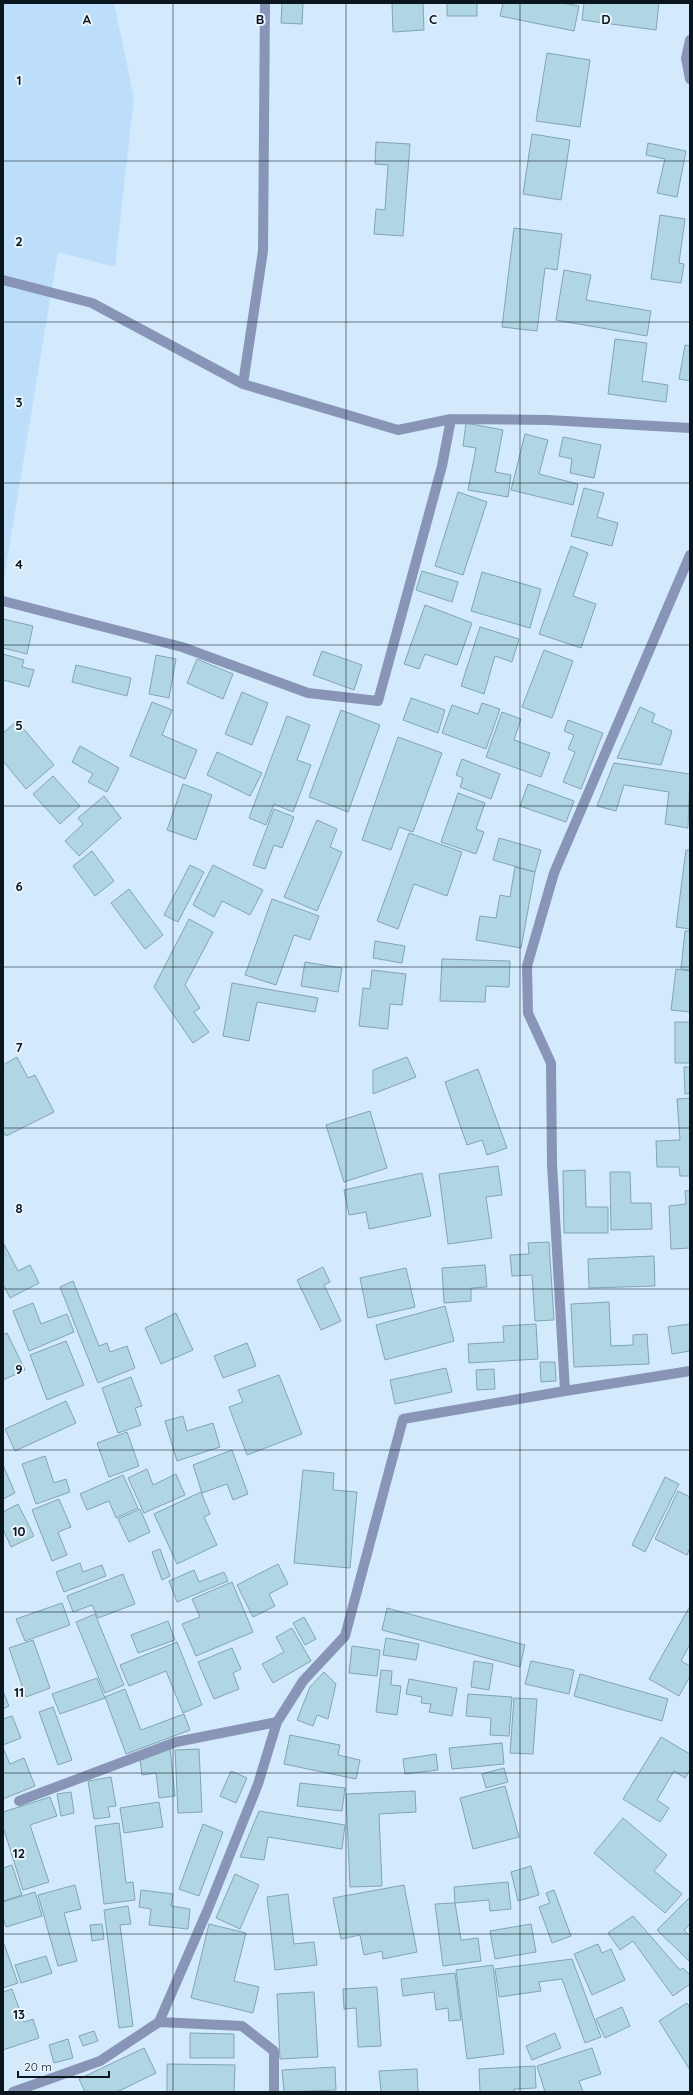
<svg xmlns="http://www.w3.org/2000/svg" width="693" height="2095" font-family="Quicksand,sans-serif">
<rect width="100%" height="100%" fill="#d3e9fc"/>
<path fill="#bddefb" d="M3,3H114L134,98L115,267L58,252L3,584Z"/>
<path fill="#b0d5e3" stroke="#81a5b2" d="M282,3H303L302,24L281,23Z
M392,3H423L424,30L393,32Z
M447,3H477V16H447Z
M503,3H562L579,6L574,31L500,16Z
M584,3H659L656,30L582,20Z
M547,53L590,60L580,127L536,121Z
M532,134L570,140L561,200L523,194Z
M376,142L410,144L403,236L374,234L376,209L385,210L388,165L375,164Z
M648,143L686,151L677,197L657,193L665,159L646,155Z
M660,215L685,219L679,263L684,264L681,283L651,279Z
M514,228L562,234L557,270L545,268L537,331L502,327Z
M564,270L591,275L586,300L651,311L647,336L556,320Z
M615,339L647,343L642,381L668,385L666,402L608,394Z
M685,345L690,346V381L679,379Z
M466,423L503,430L495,472L511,475L508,497L468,490L476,448L463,446Z
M525,434L548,440L539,474L578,484L573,505L511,490Z
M563,437L601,445L594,478L570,473L572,459L559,456Z
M584,488L604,493L597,517L618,523L612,546L571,536Z
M458,492L487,502L463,575L435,566Z
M571,546L588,553L573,596L596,604L581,648L539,634Z
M422,571L458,582L452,602L416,590Z
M482,572L541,589L530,628L471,611Z
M425,605L472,623L457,665L425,654L419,669L404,664Z
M3,619L33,626L27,654L3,648Z
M480,627L519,639L512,662L495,656L484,694L461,686Z
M544,650L573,661L552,718L522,707Z
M322,651L362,665L354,690L313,675Z
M3,654L24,660L22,667L34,670L29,687L3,680Z
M156,655L176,659L169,698L149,694Z
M197,659L233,674L223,699L187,683Z
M76,665L131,678L127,696L72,682Z
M242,692L268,703L252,745L225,734Z
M411,698L445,710L438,733L403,720Z
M152,702L172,710L162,735L197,750L185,779L130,756Z
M482,703L500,709L486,749L442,733L452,705L478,714Z
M640,707L655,714L652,722L672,731L661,765L617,758Z
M341,710L380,725L348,812L309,797Z
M502,712L521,719L514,740L550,753L541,777L486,757Z
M287,716L310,725L297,760L311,765L293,812L274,804L266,825L249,818Z
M568,720L603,733L581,789L563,782L575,752L568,749L574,735L564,731Z
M17,721L54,765L26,789L3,761V733Z
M398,737L442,753L413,832L399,827L391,850L362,840Z
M80,746L119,768L107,792L88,782L93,774L72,762Z
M217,752L262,773L250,796L207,775Z
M462,759L500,774L491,799L460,787L463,778L456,775Z
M614,763L690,774L688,828L665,824L669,792L624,785L616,811L597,806Z
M53,776L80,806L60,824L33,794Z
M183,784L212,795L196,840L167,830Z
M528,784L574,801L566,822L520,806Z
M458,793L485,803L476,829L484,832L476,854L441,842Z
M104,796L121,818L79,856L65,841L83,824L78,818Z
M274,809L294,817L282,848L274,845L265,869L253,865Z
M317,820L337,829L330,847L342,852L317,911L284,897Z
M409,833L462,852L447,896L414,884L398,929L377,921Z
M499,838L541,850L535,872L493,860Z
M686,850H690V929L676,927Z
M92,851L114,881L95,896L73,866Z
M190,865L204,872L178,922L164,915Z
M213,865L263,890L250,915L222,901L214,917L193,905Z
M515,867L535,872L521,948L476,940L480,916L496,918L500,895L510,897Z
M129,889L163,935L145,949L111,903Z
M272,899L319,916L310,940L294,935L276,985L245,975Z
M189,919L213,932L185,985L200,1008L194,1012L209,1032L193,1043L154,987Z
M685,931H690V970L681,969Z
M375,941L405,946L402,963L373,958Z
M442,959L510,961L509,987L486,986L485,1002L440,1001Z
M305,962L342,968L338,992L301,986Z
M676,969L690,971V1012L671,1010Z
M372,970L406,974L402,1005L390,1004L388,1029L359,1026L363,988L370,989Z
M232,983L318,998L315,1012L257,1002L249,1041L223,1036Z
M675,1022H690V1063H675Z
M17,1057L28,1078L35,1075L54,1112L6,1136L3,1131V1065Z
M407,1057L416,1077L373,1094V1070Z
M684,1067H690V1093L685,1094Z
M478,1069L507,1148L487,1155L482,1140L467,1145L445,1082Z
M690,1098V1176H680L679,1167H657L656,1141L680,1140L677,1099Z
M370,1111L387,1168L344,1182L326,1125Z
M498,1166L502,1195L486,1197L492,1238L448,1244L439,1174Z
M585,1170L586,1207H608V1233H564L563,1171Z
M610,1172H630L631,1203H651L652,1229L611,1230Z
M422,1173L431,1216L369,1229L366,1212L349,1215L344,1190Z
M690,1190V1248L671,1249L669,1206L686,1204L685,1191Z
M549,1242L554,1320L535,1321L532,1275L512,1276L510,1255L529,1254L528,1243Z
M4,1244L18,1271L30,1265L39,1283L10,1298L3,1284Z
M654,1256L655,1286L589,1288L588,1259Z
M485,1265L487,1287L471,1288V1301L444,1303L442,1268Z
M323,1267L330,1282L324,1285L341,1321L321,1330L297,1280Z
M406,1268L415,1307L368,1318L360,1278Z
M73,1281L99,1346L107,1343L110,1352L127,1346L135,1368L98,1383L60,1287Z
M609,1302L611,1346L633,1345V1335L647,1334L649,1364L574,1367L571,1304Z
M33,1303L41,1324L67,1314L74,1332L29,1351L13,1311Z
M445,1306L454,1341L385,1360L376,1325Z
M176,1313L193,1350L161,1364L145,1328Z
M536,1324L538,1359L469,1363L468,1344L504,1342L503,1326Z
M690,1324V1351L672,1354L668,1327Z
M7,1333L25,1370L3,1380V1335Z
M66,1341L84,1385L47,1400L30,1355Z
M247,1343L256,1366L223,1378L214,1356Z
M540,1362H555L556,1381L541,1382Z
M446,1368L452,1392L395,1404L390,1380Z
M494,1369L495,1389L477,1390L476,1370Z
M279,1375L302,1434L247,1455L229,1407L243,1402L238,1390Z
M131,1377L142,1406L135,1408L141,1425L118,1433L102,1388Z
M66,1401L76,1423L15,1451L5,1429Z
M183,1416L187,1431L213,1423L220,1447L177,1461L165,1421Z
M127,1432L139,1466L109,1477L97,1443Z
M232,1450L248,1494L233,1500L227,1484L202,1493L193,1465Z
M45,1456L54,1483L66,1479L70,1492L36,1504L22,1464Z
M3,1465L15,1493L3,1499Z
M147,1469L153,1485L176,1474L185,1495L144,1513L128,1478Z
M303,1470L334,1473L333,1490L357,1492L350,1568L294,1563Z
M123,1475L138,1508L116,1518L109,1501L87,1510L80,1494Z
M665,1477L679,1484L645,1552L632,1545Z
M678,1491L690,1497V1548L687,1555L655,1539Z
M201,1492L210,1514L204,1517L217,1545L177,1564L154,1514Z
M59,1499L71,1527L58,1532L67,1555L52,1561L32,1510Z
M18,1504L34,1536L11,1547L3,1529V1512Z
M140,1509L150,1532L129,1542L118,1519Z
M160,1549L170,1576L162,1580L152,1552Z
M80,1563L83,1572L102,1565L106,1576L64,1592L56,1572Z
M278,1564L288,1584L269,1594L275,1606L253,1617L237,1585Z
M194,1570L199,1582L224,1572L228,1581L177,1602L169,1581Z
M123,1574L135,1604L98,1618L92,1605L73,1612L67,1596Z
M232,1582L253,1632L196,1656L182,1624L200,1617L192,1599Z
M62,1603L70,1625L25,1641L16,1619Z
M690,1606V1644L681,1661L690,1666V1676L679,1696L649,1679Z
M387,1608L525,1645L520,1667L382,1630Z
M95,1614L124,1685L105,1693L76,1622Z
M304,1617L316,1639L305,1645L293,1623Z
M168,1621L175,1640L138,1653L131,1635Z
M292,1628L311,1661L273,1683L262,1664L284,1652L276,1637Z
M386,1638L419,1644L416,1660L383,1655Z
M33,1640L50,1688L26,1697L9,1648Z
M177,1642L202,1705L183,1713L166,1671L129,1686L120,1665Z
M352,1646L380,1650L377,1676L349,1673Z
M232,1648L241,1669L233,1673L239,1689L214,1699L198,1662Z
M474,1661L493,1664L489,1690L471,1687Z
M531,1661L574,1670L569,1694L525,1684Z
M381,1670L392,1671L391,1685L401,1686L397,1715L376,1712Z
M324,1672L336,1684L328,1719L317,1715L313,1726L297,1720L310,1687Z
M580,1674L668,1699L662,1721L574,1696Z
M97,1678L105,1698L60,1714L52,1694Z
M409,1679L457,1688L452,1716L429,1712L431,1704L421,1703L422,1697L406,1694Z
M125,1689L141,1730L184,1714L190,1730L126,1754L105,1697Z
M3,1691L9,1706L3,1709Z
M468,1694L512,1697L509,1736L490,1735L491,1718L466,1716Z
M514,1698L537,1699L533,1754L510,1753Z
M53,1707L72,1760L58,1765L39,1712Z
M12,1716L21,1738L3,1745V1719Z
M290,1735L340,1745L338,1755L360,1760L356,1779L284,1764Z
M661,1737L690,1754V1770L685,1778L674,1771L657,1800L669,1808L660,1822L623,1799Z
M502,1743L504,1764L452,1769L449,1748Z
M170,1747L175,1796L159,1798L156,1773L142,1775L140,1759Z
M3,1748L10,1764L24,1758L35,1786L3,1799Z
M199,1749L202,1812L178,1813L175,1750Z
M436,1754L438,1770L405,1774L403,1759Z
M504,1768L508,1782L486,1788L482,1774Z
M231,1771L247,1778L236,1803L220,1796Z
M111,1777L116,1806L108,1807L110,1817L94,1819L88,1781Z
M300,1783L345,1788L342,1811L297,1806Z
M505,1786L519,1837L473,1849L460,1798Z
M415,1791L416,1812L379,1814L382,1886L350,1887L346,1794Z
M71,1792L74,1813L61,1816L57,1794Z
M50,1797L57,1816L30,1825L49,1882L23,1890L3,1827V1812Z
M159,1802L163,1827L124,1833L120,1808Z
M259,1811L345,1825L342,1849L268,1837L264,1860L240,1857Z
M623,1818L667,1855L654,1871L682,1894L665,1913L594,1853Z
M119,1823L126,1883L133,1882L135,1900L104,1904L95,1826Z
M203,1824L223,1832L199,1896L179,1889Z
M12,1865L22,1895L3,1901V1868Z
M531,1866L539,1895L518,1901L511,1872Z
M235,1874L259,1885L240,1929L216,1918Z
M508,1882L511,1909L490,1911L489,1900L455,1903L454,1887Z
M75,1885L81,1909L64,1913L77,1961L58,1966L38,1895Z
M404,1885L417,1952L383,1959L382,1951L364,1955L360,1935L341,1939L333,1898Z
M141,1890L173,1894L171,1906L190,1909L188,1929L149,1925L151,1909L139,1907Z
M554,1890L571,1936L552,1943L539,1907L550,1903L546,1893Z
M35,1892L42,1916L6,1927L3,1917V1902Z
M288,1894L294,1944L314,1942L317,1965L275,1970L267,1897Z
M690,1897V1924L684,1930L690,1936L689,1961L657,1930Z
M455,1903L461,1940L478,1938L481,1961L443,1966L435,1904Z
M128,1906L131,1924L120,1925L133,2026L119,2028L104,1910Z
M633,1916L680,1970L683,1968L690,1975V1984L673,1996L633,1941L620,1950L608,1933Z
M102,1924L104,1939L92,1941L90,1925Z
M209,1924L246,1933L234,1981L259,1987L253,2013L191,1998Z
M531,1924L536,1952L495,1959L490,1931Z
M3,1941L18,1983L3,1988Z
M598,1944L602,1953L611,1949L625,1980L592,1995L574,1954Z
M46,1956L52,1973L21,1983L15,1965Z
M572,1959L601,2037L585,2043L562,1979L539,1982L541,1991L499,1997L495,1969Z
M493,1965L504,2054L467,2059L456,1970Z
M455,1973L461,2020L449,2021L448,2008L436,2010L434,1992L403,1996L401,1979Z
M377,1987L381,2046L358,2047L356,2008L344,2009L343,1989Z
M12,1989L24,2022L33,2019L39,2038L3,2050V1992Z
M314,1992L318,2057L280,2059L277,1994Z
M687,2003L690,2008V2070L659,2021Z
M622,2007L630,2026L605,2038L596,2019Z
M94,2031L98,2041L83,2046L79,2036Z
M190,2033L234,2034V2058H190Z
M555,2033L561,2048L532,2060L526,2046Z
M68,2039L73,2058L54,2063L49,2045Z
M144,2048L156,2073L117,2092H85L79,2079Z
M592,2048L601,2074L579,2081L583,2092H545L537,2066Z
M167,2064L235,2065L234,2092H167Z
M535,2066L536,2088L514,2089V2092H480L479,2069Z
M335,2067L336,2090L284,2092L282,2070Z
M417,2069L418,2092H381L379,2071Z"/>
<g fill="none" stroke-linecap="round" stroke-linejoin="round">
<path stroke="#8895b7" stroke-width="10" d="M690,40L686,58L690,79
M3,280L92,303L243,384L398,430L451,419
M243,384L263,251L265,3
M3,601L182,647L308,693L378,701L442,466L451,419L548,420L690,428
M565,1391L552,1164L551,1063L528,1013L527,966L554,873L690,555
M19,1801L176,1742L277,1722
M159,2022L242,2026L274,2051V2092
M13,2092L100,2061L159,2022L208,1909L258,1784L277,1722L303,1681L345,1636L403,1419L565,1391L690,1371"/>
</g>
<path fill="none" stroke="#0b151d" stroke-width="1" stroke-opacity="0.55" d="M173,3V2092M346,3V2092M520,3V2092M3,161H690M3,322H690M3,483H690M3,645H690M3,806H690M3,967H690M3,1128H690M3,1289H690M3,1450H690M3,1612H690M3,1773H690M3,1934H690"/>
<g font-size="13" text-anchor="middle" font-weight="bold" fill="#0b151d" stroke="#eaf4fe" stroke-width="4" stroke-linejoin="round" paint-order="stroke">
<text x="87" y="24">A</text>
<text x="260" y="24">B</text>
<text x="433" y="24">C</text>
<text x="606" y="24">D</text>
<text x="19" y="85">1</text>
<text x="19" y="246">2</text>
<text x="19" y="407">3</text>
<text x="19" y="569">4</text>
<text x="19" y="730">5</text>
<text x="19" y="891">6</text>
<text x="19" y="1052">7</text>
<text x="19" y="1213">8</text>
<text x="19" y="1374">9</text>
<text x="19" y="1536">10</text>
<text x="19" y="1697">11</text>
<text x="19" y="1858">12</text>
<text x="19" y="2019">13</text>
</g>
<rect width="693" height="2095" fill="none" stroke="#0b151d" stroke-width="8"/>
<path d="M18 2071v6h91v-6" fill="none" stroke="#0b151d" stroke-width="2"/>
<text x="24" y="2071" font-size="12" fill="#0b151d" stroke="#eaf4fe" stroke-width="3" paint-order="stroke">20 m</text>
</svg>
